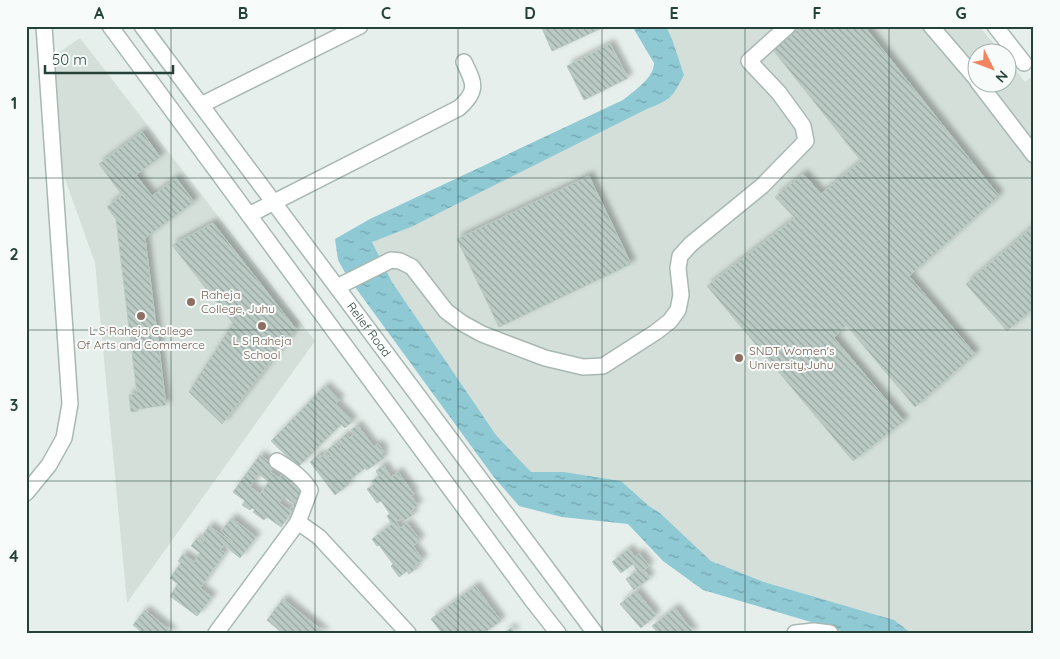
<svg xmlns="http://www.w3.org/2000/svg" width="1060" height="659" font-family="Quicksand,sans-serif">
<defs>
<pattern id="water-ripples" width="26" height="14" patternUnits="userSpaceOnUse" patternTransform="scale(1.25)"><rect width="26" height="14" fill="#8ec9d4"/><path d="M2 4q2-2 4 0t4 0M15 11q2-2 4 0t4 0" fill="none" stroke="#74a5ad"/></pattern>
<pattern id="building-back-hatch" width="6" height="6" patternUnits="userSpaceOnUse" patternTransform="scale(1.25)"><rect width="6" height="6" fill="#bbcac4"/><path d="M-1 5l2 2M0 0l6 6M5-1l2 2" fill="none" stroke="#98a6a0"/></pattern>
<filter id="shadow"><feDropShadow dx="4.5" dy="-4.5" stdDeviation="2.5" flood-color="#0004"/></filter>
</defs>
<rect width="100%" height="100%" fill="#e6efeb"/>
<path fill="#d4dfda" d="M666,26H979L1001,52H978V82H1008V60L1025,82L1034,75V633H911L894,620L764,582L711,561L660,513L649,506L621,481L564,472H531L496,435L392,282L372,242L411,227L647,109L668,100L672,39Z
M80,38L315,341L127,603L95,263L60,165L55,55Z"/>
<path fill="url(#water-ripples)" d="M632,26H666L672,39L684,75C671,99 672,99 647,109L411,227L372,242L392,282L496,435L531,472H564L621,481L649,506L660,513L711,561L764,582L894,620L911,633H848L703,590L663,561L628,524L562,517L519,506L493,476L347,276L338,260L335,239L370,219L623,100C634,91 654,78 654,63Z"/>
<path fill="url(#building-back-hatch)" stroke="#b8c9c2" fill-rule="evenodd" filter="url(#shadow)" d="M541,26H606L552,51Z
M802,26H864L999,196L909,276L975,354L915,407L846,325L834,338L904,421L853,461L707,286L795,218L775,197L803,174L821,194L861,161L773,50Z
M610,44L628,78L584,100L567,66Z
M142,132L160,157L136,175L152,196L176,178L194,202L145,238L166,405L138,409V411L131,412L129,395L137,394L116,219L107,207L122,195L99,164Z
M589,176L631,264L499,327L457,239Z
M213,223L296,329L222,424L189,392L233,323L172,245Z
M1030,229L1034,233V308L1007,331L966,284Z
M325,386L340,400L336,404L353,421L345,428L341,424L298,467L271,441Z
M357,425L374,447L378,444L384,452L381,455L384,458L367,470L365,468L347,482L349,484L335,495L310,462L319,454L321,457L326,453L329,457L331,455L327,450L335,444L339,449L341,447L337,442L346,434L349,438L354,434L351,430Z
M260,455L274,466L270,472L279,478L285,471L307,490L281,527L267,517L264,520L253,512L255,510L252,508L250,510L242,505L245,501L233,492ZM259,474L269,482L260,494L250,487ZM284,496L294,504L289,510L279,503Z
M383,465L391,477L398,472L414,494L411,496L418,505L411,511L414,514L404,521L402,518L396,522L400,528L407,523L420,540L413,546L423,560L415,565L417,568L409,574L407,571L399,577L391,566L393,564L379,545L377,546L372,539L392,524L387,516L390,514L381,501L377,503L367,489L374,484L372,481L379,476L376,471Z
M232,518L256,537L240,558L224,545L220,550L225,553L200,588L212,597L197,616L170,596L178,584L170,578L181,563L178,561L183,554L194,562L200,553L191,546L197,538L203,542L204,540L201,538L209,526L231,542L233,541L221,531Z
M629,549L635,557L639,553L649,566L644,570L650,578L634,590L626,579L637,571L633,564L621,573L612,562Z
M475,586L501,621L484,633H442L431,619Z
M636,591L656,615L641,628L620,604Z
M283,599L325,633H282L267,620Z
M675,608L694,633H658L652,626Z
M145,610L173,633H143L133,625Z
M511,628L515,633H504Z"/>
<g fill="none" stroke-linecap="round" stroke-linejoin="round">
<defs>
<g id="minor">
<path d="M110,26L532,600L558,633"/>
<path id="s1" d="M142,26L595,633"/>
<path d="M931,26L978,81"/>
<path d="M995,26L1024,63"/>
<path d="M978,82L1034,155"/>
<path d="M201,105L360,26"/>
<path d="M249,215L459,108C479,90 474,83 464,62"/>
<path d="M337,287L391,260L400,261L412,267L446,311L462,323L482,334L545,358L583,367L603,366L656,332L670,321L678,310L681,295L678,268L680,256L691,244L762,186L806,141L803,126L779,93L749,61L788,26"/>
<path d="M277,461C289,468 303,478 310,490L298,522"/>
<path d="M26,493L49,465L64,438L70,404L44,26"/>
<path d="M216,633L298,522L319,537L408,633"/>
<path d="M795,633L814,631L830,633"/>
</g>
</defs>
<use href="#minor" stroke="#a8b8b2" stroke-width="18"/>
<use href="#minor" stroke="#fff" stroke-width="15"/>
</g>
<path fill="none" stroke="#24423a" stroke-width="1" stroke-opacity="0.55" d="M171,26V633M315,26V633M458,26V633M602,26V633M745,26V633M889,26V633M26,178H1034M26,330H1034M26,481H1034"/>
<g fill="#8d6e63" stroke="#f7fbf9" stroke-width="2">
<circle cx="191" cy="302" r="5"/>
<circle cx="141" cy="316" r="5"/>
<circle cx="262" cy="326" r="5"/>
<circle cx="739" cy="358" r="5"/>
</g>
<g text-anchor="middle" stroke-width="4" stroke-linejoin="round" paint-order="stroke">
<g font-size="12" fill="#785e54" stroke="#f7fbf9" text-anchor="start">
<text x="201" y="299">Raheja<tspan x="201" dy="14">College, Juhu</tspan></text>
<text x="141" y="335" text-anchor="middle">L S Raheja College<tspan x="141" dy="14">Of Arts and Commerce</tspan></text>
<text x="262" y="345" text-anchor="middle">L S Raheja<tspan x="262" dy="14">School</tspan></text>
<text x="749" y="355">SNDT Women's<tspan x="749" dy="14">University,Juhu</tspan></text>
</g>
<g font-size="12" fill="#24423a" stroke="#f7fbf9">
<text dy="4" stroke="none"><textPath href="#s1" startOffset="379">Relief Road</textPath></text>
</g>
</g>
<rect width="1060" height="659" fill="none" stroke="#f7fbf9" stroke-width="55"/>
<g transform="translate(992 68) rotate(132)"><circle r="24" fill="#f7fbf9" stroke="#a3b1ad"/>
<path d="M0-4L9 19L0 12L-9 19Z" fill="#f4845f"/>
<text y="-8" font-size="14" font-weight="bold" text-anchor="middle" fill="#24423a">N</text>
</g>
<path d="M45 65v8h128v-8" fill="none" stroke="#24423a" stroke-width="2.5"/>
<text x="52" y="65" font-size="15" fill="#24423a" stroke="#f7fbf9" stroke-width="4" paint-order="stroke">50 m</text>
<rect x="28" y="28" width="1004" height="604" fill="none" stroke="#24423a" stroke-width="2"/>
<g font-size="16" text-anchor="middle" font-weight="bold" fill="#24423a">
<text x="99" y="19">A</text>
<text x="243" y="19">B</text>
<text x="386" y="19">C</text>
<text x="530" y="19">D</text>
<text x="674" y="19">E</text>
<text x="817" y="19">F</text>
<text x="961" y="19">G</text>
<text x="14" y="109">1</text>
<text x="14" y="260">2</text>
<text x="14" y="411">3</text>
<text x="14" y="562">4</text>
</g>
</svg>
